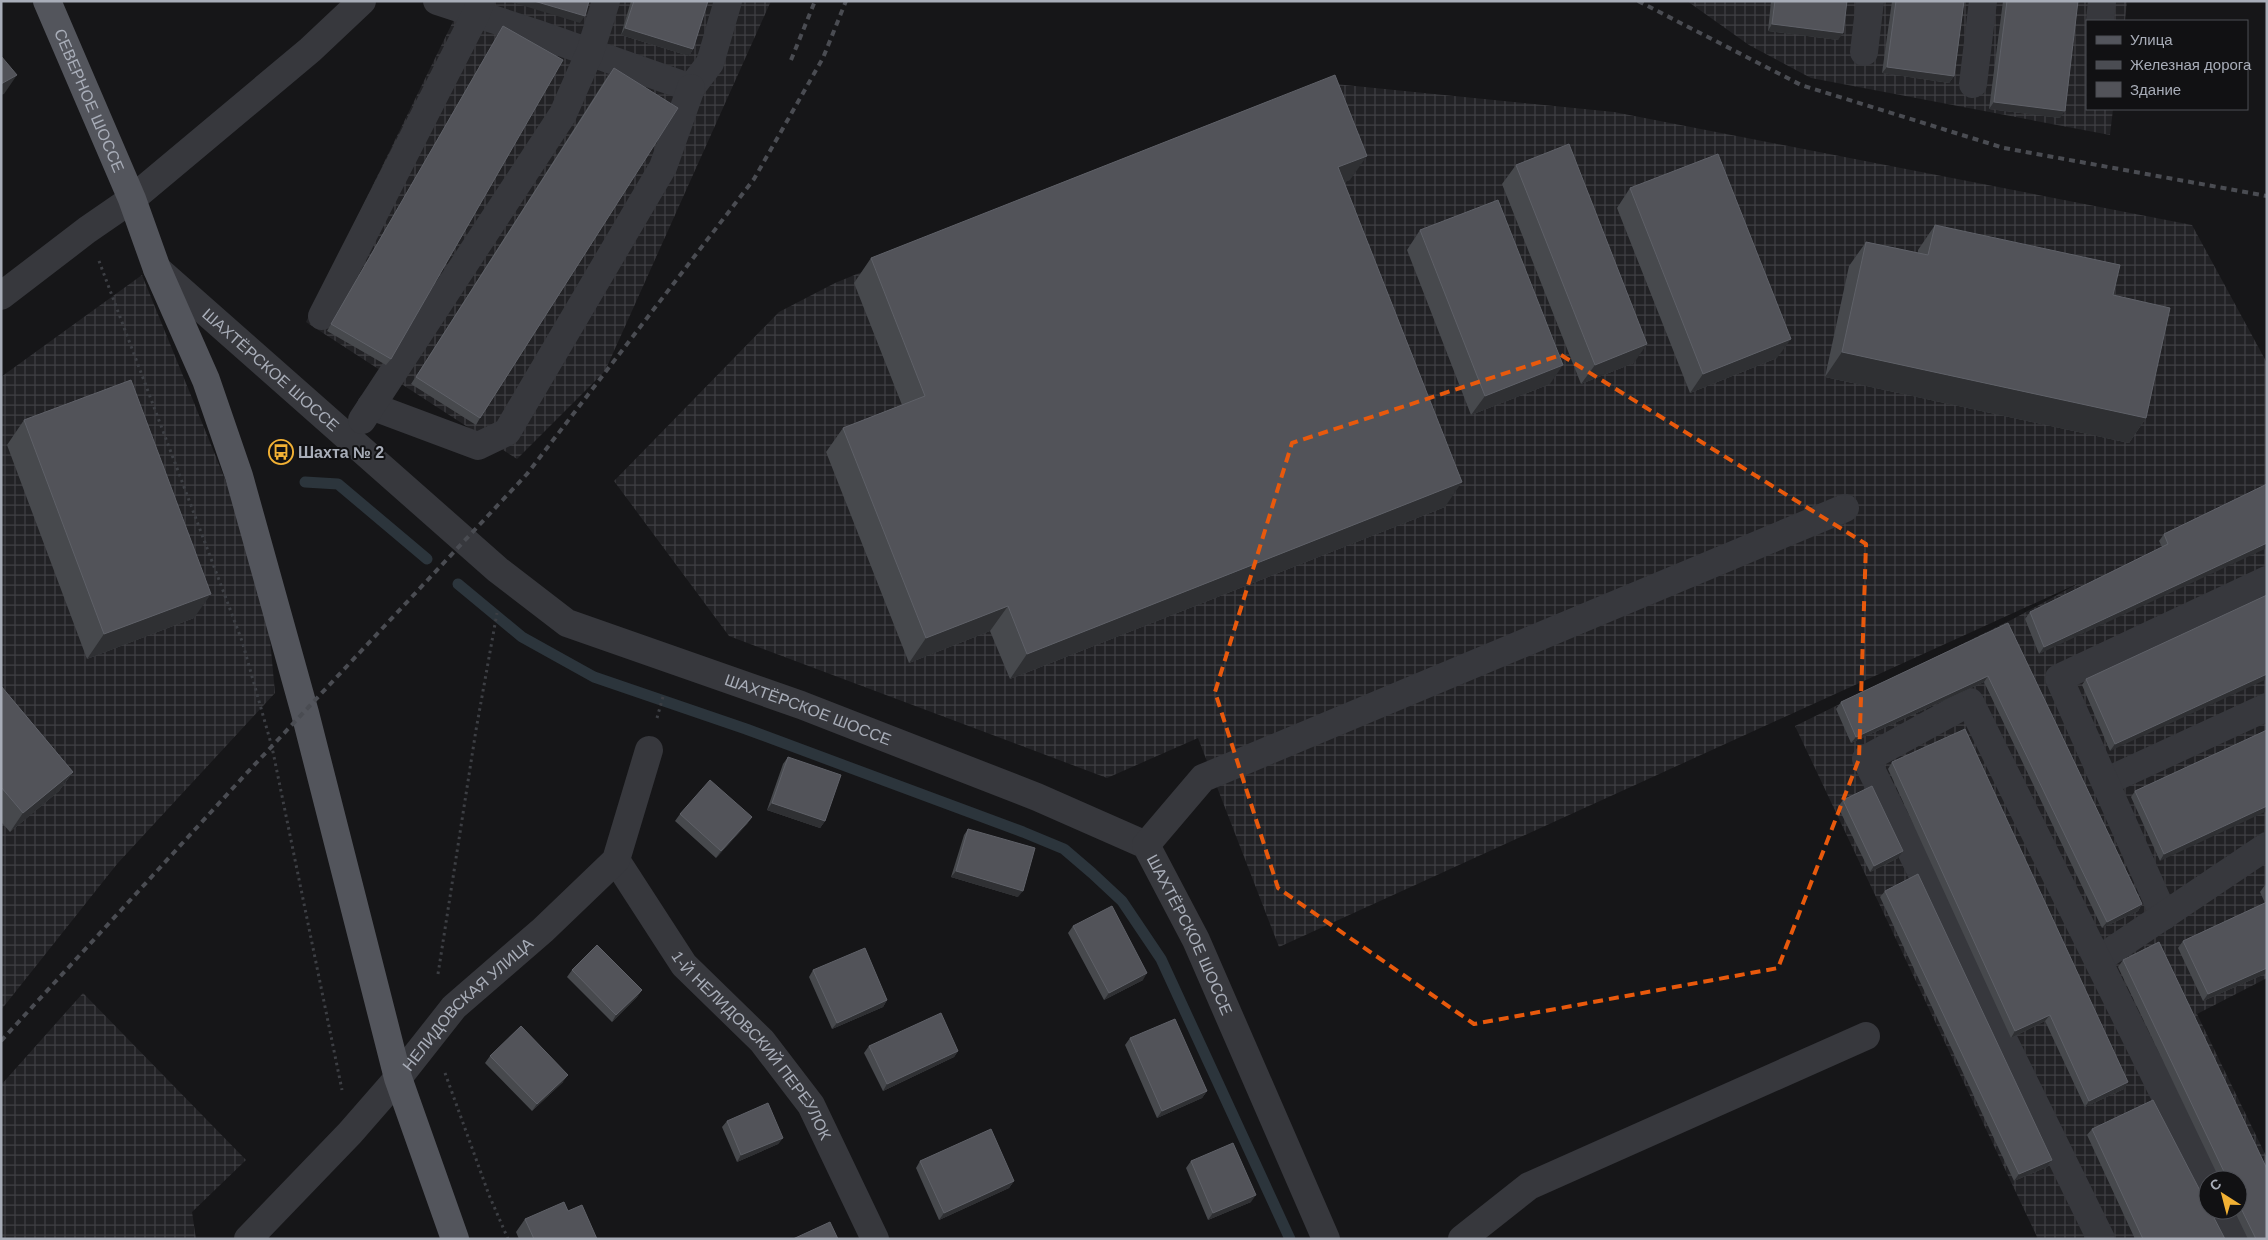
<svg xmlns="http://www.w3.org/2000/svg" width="2268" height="1240" font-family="Arial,sans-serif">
<defs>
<pattern id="industrial-grid" width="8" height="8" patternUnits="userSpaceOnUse" patternTransform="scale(1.25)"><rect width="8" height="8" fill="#222225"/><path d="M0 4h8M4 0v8" fill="none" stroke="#3f3f43"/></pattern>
</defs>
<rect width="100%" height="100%" fill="#161618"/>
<path fill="url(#industrial-grid)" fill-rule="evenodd" d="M463,1H771L605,371L517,459L306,322Z
M1687,1H2127L2125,21H2087V109H2113L2110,135L1811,78L1749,45Z
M1335,84L1614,112L2192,225L2267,363V978L2197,1014L2267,1158V1239H2038L1795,726L2013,619L2079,583L1279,947L1198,738L1107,778L729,636L614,481L779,312L835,283L1231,121ZM2208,1180H2238V1210H2208Z
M142,275L264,575L275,693L117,864L1,1010V377Z
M83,993L246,1160L192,1212L196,1239H1V1085Z"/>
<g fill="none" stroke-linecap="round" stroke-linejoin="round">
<path stroke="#2c353c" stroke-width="11" d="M305,482L338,484L427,559
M458,584L522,637L594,677L746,729L1023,832L1064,849L1092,873L1122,901L1161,959L1290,1239"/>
<path stroke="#3d3f44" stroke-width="3" stroke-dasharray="2.5 4" stroke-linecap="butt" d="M99,261L242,641L272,747L342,1090
M657,718L664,693
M438,974L476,730L497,613
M445,1073L489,1195L508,1239"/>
<g stroke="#37383d" stroke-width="28">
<path d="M437,1L535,33L691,88L710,63L728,1"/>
<path d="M2100,21L2102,1"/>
<path d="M1864,52L1870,1"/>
<path d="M1973,84L1983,1"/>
<path id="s1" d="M157,269L498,570L567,623L801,705L1037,797L1146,845L1196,940L1326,1239"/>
<path d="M1,296L87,230L132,199L310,50L362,1"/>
<path d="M322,316L476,14L481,1"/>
<path d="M371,406L478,446L507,432L663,167L691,88"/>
<path d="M362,420L563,114L590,52L606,1"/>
<path d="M2105,782L2267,707"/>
<path d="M1146,845L1203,778L1845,508"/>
<path id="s2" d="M616,860L684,965L762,1041L811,1105L875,1239"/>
<path d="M2164,916L2059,678L2267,580"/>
<path d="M2098,960L2267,846"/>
<path d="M2221,1210L2235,1239"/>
<path id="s3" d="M248,1239L350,1133L398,1078L454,1007L543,930L616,860L649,750"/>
<path d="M1462,1239L1529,1186L1866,1036"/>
<path d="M2101,1239L1866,759L1970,702L2208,1183"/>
</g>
<path stroke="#53555c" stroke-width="28" id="s4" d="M47,1L132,199L157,269L206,380L239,476L305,713L398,1078L455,1239"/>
<path stroke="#4a4c52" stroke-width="4" stroke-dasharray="6 5" stroke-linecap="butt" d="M1638,1L1801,85L2004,148L2267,196
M791,60L815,1
M1,1041L244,776L527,474L754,179L823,58L846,1"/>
</g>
<path fill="#47494d" d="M631,1H708L693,49L689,56L621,35Z
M1771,1H1847L1838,40L1768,31Z
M1892,1H1964L1954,76L1949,83L1882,73Z
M2003,1H2078L2060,118L1989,109Z
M503,26L391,359L386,365L327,331L499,33Z
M609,74L480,418L476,425L411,384Z
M1516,165L1634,363L1581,384L1502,184Z
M1350,180L1344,182L1445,507L1010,679L990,631L909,663L826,452L843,428L902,405L854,283L871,258Z
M1630,188L1777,358L1690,393L1617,208Z
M1935,225L2113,295L2146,418L2129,443L1825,377L1849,266L1866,242L1918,253V250Z
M1420,230L1550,384L1471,415L1407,250Z
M24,420L194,618L87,659L7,445Z
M2267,484L2039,654L2025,619L2030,612L2162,547L2159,541L2164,534Z
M2267,595L2110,751L2082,685L2086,679Z
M2008,623L2142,904L2138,911L2102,928L1984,682L1851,743L1836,709L1841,702Z
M1,686L73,772L59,791L10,832L1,822Z
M2267,730L2160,861L2131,797L2135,791Z
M788,757L825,821L820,828L767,810L783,764Z
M1892,762L2124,1089L2085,1107L2045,1021L2011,1038L1888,769Z
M1843,800L1898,858L1870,872L1838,807Z
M680,814L752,817L747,824L716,858L675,821Z
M968,829L1018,897L951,877L964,835Z
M2267,884V973L2203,1001L2178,948L2183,941L2265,903L2260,892L2265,885Z
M1885,891L2052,1160L2047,1167L2014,1181L1880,897Z
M1073,926L1143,980L1104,1000L1068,933Z
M2159,942L2267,1169V1239H2248L2234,1210H2238V1180H2220L2118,967L2123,960Z
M572,970L642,990L637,997L612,1022L567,977Z
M813,970L887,1000L883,1007L832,1029L809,977Z
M1130,1038L1207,1091L1202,1098L1157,1118L1125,1045Z
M869,1046L958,1051L954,1057L883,1091L864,1053Z
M490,1056L563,1082L532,1111L485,1063Z
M727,1121L783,1138L778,1144L737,1162L722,1127Z
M2092,1129L2225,1239H2135L2087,1135Z
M920,1161L1014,1181L1009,1188L939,1220L916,1168Z
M1191,1161L1251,1202L1208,1220L1186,1168Z
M568,1211L597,1239H519L516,1232L525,1219Z"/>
<path fill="#2f3033" d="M508,1H534L585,16L580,23Z
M1772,24L1843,33L1838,40L1768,31Z
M625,28L693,49L689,56L621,35Z
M1887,67L1954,76L1949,83L1882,73Z
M17,75L4,94L1,95V84Z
M1994,102L2065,111L2060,118L1989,109Z
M1367,156L1350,180L1321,192L1338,167Z
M1791,339L1777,358L1690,393L1703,374Z
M1647,344L1634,363L1581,384L1595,365Z
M1842,352L2146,418L2129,443L1825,377Z
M1563,365L1550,384L1471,415L1485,396Z
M1462,482L1445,507L1010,679L1027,654Z
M2267,543V548L2039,654L2044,647Z
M211,594L194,618L87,659L104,634Z
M1008,606L990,631L909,663L926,638Z
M2267,674V679L2110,751L2115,744Z
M1988,676L1984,682L1851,743L1856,737Z
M73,772L59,791L10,832L23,813Z
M772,803L825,821L820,828L767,810Z
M2267,806V811L2160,861L2164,854Z
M752,817L747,824L716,858L721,851Z
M1903,851L1898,858L1870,872L1874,866Z
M956,871L1023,891L1018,897L951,877Z
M2142,904L2138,911L2102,928L2107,922Z
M2267,968V973L2203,1001L2208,994Z
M1147,973L1143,980L1104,1000L1109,993Z
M642,990L637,997L612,1022L616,1015Z
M887,1000L883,1007L832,1029L837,1023Z
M2050,1015L2045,1021L2011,1038L2015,1031Z
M958,1051L954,1057L883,1091L887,1084Z
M568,1075L563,1082L532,1111L537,1104Z
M2128,1082L2124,1089L2085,1107L2089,1101Z
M1207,1091L1202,1098L1157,1118L1162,1111Z
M783,1138L778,1144L737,1162L741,1155Z
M2052,1160L2047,1167L2014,1181L2019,1174Z
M1014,1181L1009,1188L939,1220L944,1213Z
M1256,1195L1251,1202L1208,1220L1213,1213Z"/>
<path fill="#525359" stroke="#5f6168" d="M534,1H589L585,16Z
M634,1H708L693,49L625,28Z
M1775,1H1847L1843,33L1772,24Z
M1896,1H1964L1954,76L1887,67Z
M2007,1H2078L2065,111L1994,102Z
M503,26L563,60L391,359L331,324Z
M1,56L17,75L1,84Z
M614,68L678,108L480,418L416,377Z
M1335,75L1367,156L1338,167L1462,482L1027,654L1008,606L926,638L843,428L925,396L871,258Z
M1569,144L1647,344L1595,365L1516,165Z
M1718,154L1791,339L1703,374L1630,188Z
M1498,200L1563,365L1485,396L1420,230Z
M1935,225L2120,265L2113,295L2170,308L2146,418L1842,352L1866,242L1928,255Z
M131,380L211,594L104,634L24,420Z
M2267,484V543L2044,647L2030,612L2168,544L2164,534Z
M2267,595V674L2115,744L2086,679Z
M2008,623L2142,904L2107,922L1988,676L1856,737L1841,702Z
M1,686L73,772L23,813L1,787Z
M1965,729L2128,1082L2089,1101L2050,1015L2015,1031L1892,762Z
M2267,730V806L2164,854L2135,791Z
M788,757L841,775L825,821L772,803Z
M710,780L752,817L721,851L680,814Z
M1872,786L1903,851L1874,866L1843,800Z
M968,829L1035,848L1023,891L956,871Z
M1918,874L2052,1160L2019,1174L1885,891Z
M2267,902V968L2208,994L2183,941Z
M1112,906L1147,973L1109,993L1073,926Z
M2159,942L2267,1169V1239H2256L2238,1202V1180H2228L2123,960Z
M597,945L642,990L616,1015L572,970Z
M865,948L887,1000L837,1023L813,970Z
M941,1013L958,1051L887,1084L869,1046Z
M1175,1019L1207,1091L1162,1111L1130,1038Z
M521,1026L568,1075L537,1104L490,1056Z
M2153,1100L2208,1206V1210H2210L2225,1239H2143L2092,1129Z
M768,1103L783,1138L741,1155L727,1121Z
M991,1129L1014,1181L944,1213L920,1161Z
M1233,1143L1256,1195L1213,1213L1191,1161Z
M564,1202L568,1211L582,1205L597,1239H534L525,1219Z
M830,1222L838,1239H793Z"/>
<path fill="none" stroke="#e8590c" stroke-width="4" stroke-dasharray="10 6" stroke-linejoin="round" d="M1561,355L1866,544L1859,759L1778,968L1474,1024L1278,888L1215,692L1292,443Z"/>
<defs>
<symbol id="bus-ring" viewBox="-11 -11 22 22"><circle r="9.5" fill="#111113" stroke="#f2b134" stroke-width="1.5"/><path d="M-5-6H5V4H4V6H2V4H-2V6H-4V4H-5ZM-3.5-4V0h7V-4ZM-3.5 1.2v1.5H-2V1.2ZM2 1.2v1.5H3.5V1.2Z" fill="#f2b134"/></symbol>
</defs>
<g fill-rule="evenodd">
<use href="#bus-ring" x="267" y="438" width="28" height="28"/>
</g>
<g text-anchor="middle" stroke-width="4" stroke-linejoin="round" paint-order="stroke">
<g font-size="16" fill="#a8adb8" stroke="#111113">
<text dy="6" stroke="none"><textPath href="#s4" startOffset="108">СЕВЕРНОЕ ШОССЕ</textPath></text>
<text dy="6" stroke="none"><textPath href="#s1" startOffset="152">ШАХТЁРСКОЕ ШОССЕ</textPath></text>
<text dy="6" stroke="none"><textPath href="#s1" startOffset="798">ШАХТЁРСКОЕ ШОССЕ</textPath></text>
<text dy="6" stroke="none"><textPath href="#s1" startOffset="1262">ШАХТЁРСКОЕ ШОССЕ</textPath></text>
<text dy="6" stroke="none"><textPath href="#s3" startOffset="322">НЕЛИДОВСКАЯ УЛИЦА</textPath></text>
<text dy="6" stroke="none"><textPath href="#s2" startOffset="231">1-Й НЕЛИДОВСКИЙ ПЕРЕУЛОК</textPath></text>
</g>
<g font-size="16" font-weight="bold" fill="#a8adb8" stroke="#111113" text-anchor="start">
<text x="298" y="458">Шахта № 2</text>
</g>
</g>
<rect width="2268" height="1240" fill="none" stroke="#a8adb8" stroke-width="5"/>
<rect x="2086" y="20" width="162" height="90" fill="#111113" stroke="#4d4f55"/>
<rect x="2096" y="36" width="25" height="8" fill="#53555c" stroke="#4d4f55"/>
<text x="2130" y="45" font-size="15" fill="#a8adb8">Улица</text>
<rect x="2096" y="61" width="25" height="8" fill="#4a4c52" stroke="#4d4f55"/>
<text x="2130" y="70" font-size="15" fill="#a8adb8">Железная дорога</text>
<rect x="2096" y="82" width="25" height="15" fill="#525359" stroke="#4d4f55"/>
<text x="2130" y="95" font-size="15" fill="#a8adb8">Здание</text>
<g transform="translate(2223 1195) rotate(324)"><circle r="24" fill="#111113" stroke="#4d4f55"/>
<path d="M0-4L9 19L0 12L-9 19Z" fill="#f2b134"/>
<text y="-8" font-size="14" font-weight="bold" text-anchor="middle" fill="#a8adb8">С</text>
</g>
</svg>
